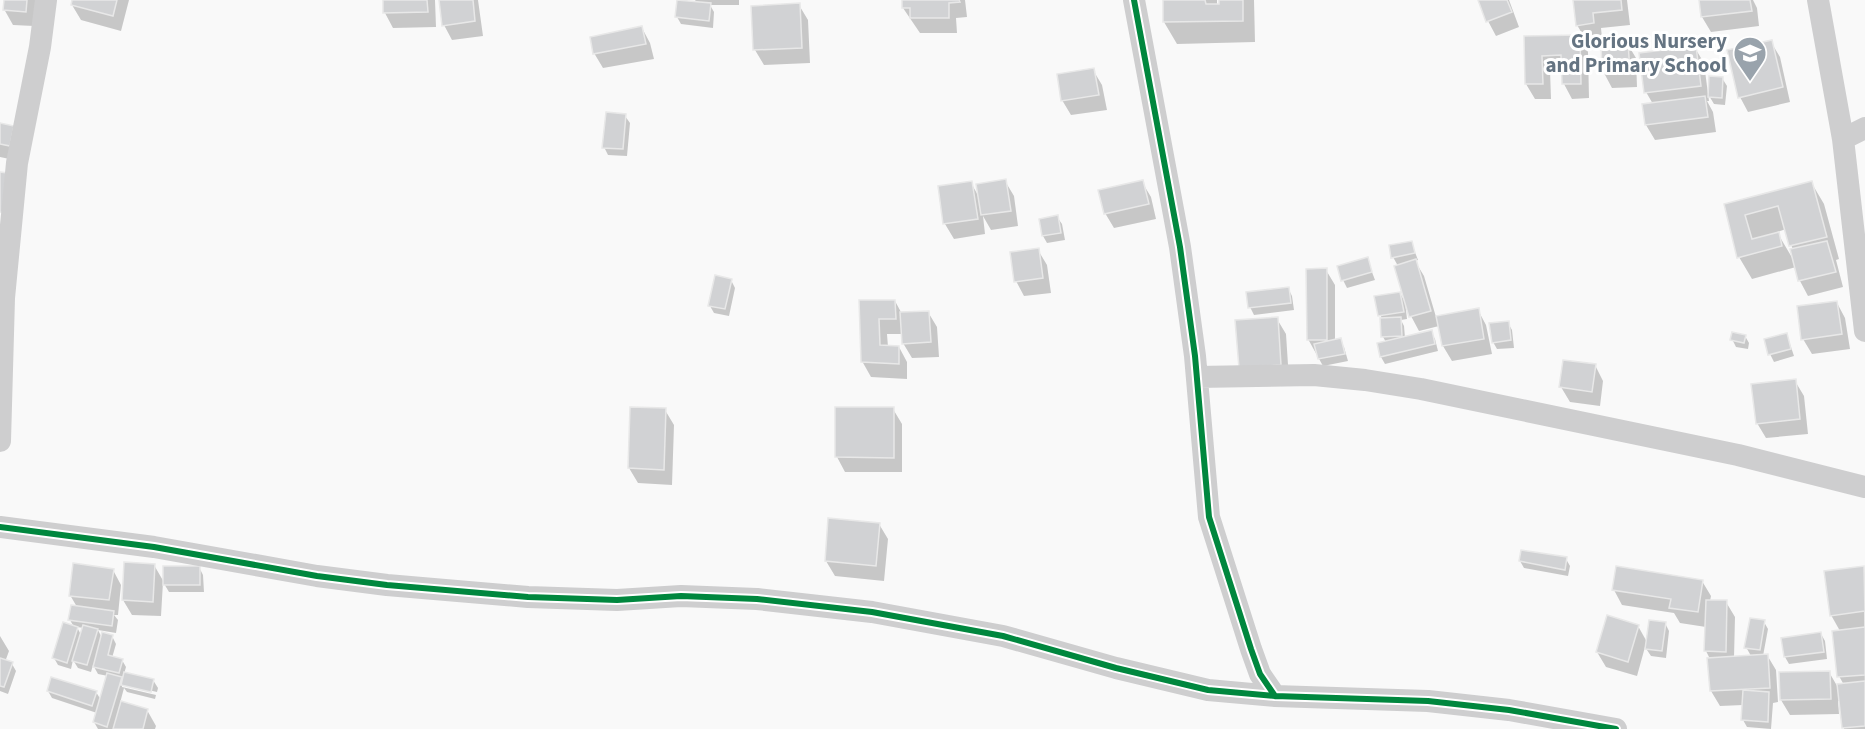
<svg xmlns="http://www.w3.org/2000/svg" width="1865" height="729" font-family="'Source Sans 3',sans-serif">
<rect width="100%" height="100%" fill="#f9f9f9"/>
<path fill="#0003" fill-rule="evenodd" d="M5,0H37L34,26L13,25L4,9Z
M74,0H129L121,31L81,20L72,5Z
M384,0H435L436,27L393,28L385,13Z
M440,0H478L483,36L452,40L444,25Z
M695,0H739V5H710L714,12L713,28L681,24L677,17L697,3Z
M903,0H965L967,17L956,18L957,33H920L903,8Z
M1164,0H1217V6H1220V0H1254L1255,42L1177,44L1164,22Z
M1480,0H1509L1519,27L1496,36L1488,21Z
M1574,0H1627L1630,25L1601,28L1602,38L1586,40L1577,25Z
M1700,0H1753L1757,8L1759,26L1711,32L1702,17Z
M799,5L808,20L810,63L764,65L755,50Z
M642,28L650,43L654,59L603,68L594,53Z
M1579,37L1588,52L1589,98L1572,99L1564,84L1563,70H1550L1551,99H1535L1526,84L1525,38Z
M1771,42L1780,57L1790,102L1748,112L1740,97Z
M1627,43L1636,58L1637,87L1612,88L1604,73L1602,44Z
M1695,48L1704,63L1708,94L1722,78L1727,86L1725,105L1714,104L1708,94L1709,101H1707L1713,112L1716,132L1655,140L1646,125L1653,104L1646,92Z
M1093,70L1102,85L1107,110L1071,115L1062,100Z
M625,116L630,123L627,156L608,155L604,147Z
M0,122V125L19,161L0,157Z
M1005,181L1014,196L1018,226L991,230L983,216L985,234L954,239L945,224L971,183L979,197Z
M1142,182L1151,197L1156,219L1114,228L1105,213Z
M1811,182L1824,204L1839,259L1836,260L1843,287L1808,296L1800,281L1796,267L1752,279L1739,257L1725,205ZM1786,229L1793,250L1794,261L1777,232Z
M1057,217L1062,224L1065,240L1047,243L1043,236Z
M1411,242L1418,260L1415,261L1424,276L1436,317L1478,310L1486,325L1492,354L1452,361L1443,346L1439,326L1419,331L1411,316L1398,266L1393,257Z
M1038,250L1047,265L1051,293L1024,296L1016,281Z
M1367,259L1375,280L1347,288L1343,280Z
M1326,270L1335,285V341L1340,340L1344,347L1348,361L1323,366L1308,339Z
M731,280L735,288L729,316L714,313L710,306Z
M1288,288L1292,296L1294,310L1254,315L1250,307Z
M1400,293L1405,302L1407,319L1401,320L1404,326L1405,338L1431,332L1435,339L1438,351L1385,364L1381,357L1386,342L1383,337L1382,320L1376,297Z
M895,301L902,314L928,312L937,327L939,357L912,358L903,343V334H887L888,347H899L907,362V379L871,377L862,361L861,302Z
M1837,303L1845,318L1850,349L1812,354L1803,339Z
M1277,319L1286,334L1289,380L1249,382Z
M1508,323L1512,330L1514,348L1497,349L1493,342Z
M1787,335L1794,356L1774,362L1770,354Z
M1745,336L1749,343L1748,349L1736,347L1732,339Z
M1595,365L1603,381L1600,406L1570,402L1561,387Z
M1795,381L1804,396L1808,434L1766,438L1757,423Z
M893,409L902,424V472H845L837,457Z
M665,410L674,425L672,485L638,483L629,468Z
M879,524L888,539L884,581L835,576L826,561Z
M1566,559L1570,566L1568,576L1524,568L1520,561Z
M125,564L154,565L165,584L199,567L203,575L204,592H169L163,582L161,616L132,615L123,600Z
M1864,568L1865,729H1844L1841,701H1838L1839,714L1790,715L1781,700L1829,672L1840,691L1844,685L1839,676L1840,631L1831,615Z
M113,570L121,585L118,615H114L118,620L116,633L98,630L102,638L112,636L116,644L112,658L122,660L126,667L124,674L153,680L158,688L157,692L122,684V687L156,695L155,699L127,692L124,688L120,703L147,710L156,726L155,729H98L94,722L97,713L52,698L48,691L96,692L101,700L108,676L98,674L93,665L91,672L78,668L73,660L71,669L58,665L54,658L74,627L70,620L77,607L70,595ZM77,627L84,628L81,635Z
M1702,581L1711,596L1710,601L1726,602L1735,617L1734,658L1751,656L1746,647L1764,622L1768,629L1763,656L1767,655L1776,670L1778,702L1773,703L1771,729L1747,727L1743,720V705L1720,706L1711,691L1710,659L1706,651V627L1680,623L1674,613L1622,605L1614,590Z
M1665,623L1669,631L1666,658L1651,656L1645,647L1637,676L1606,667L1597,652L1638,626L1647,642Z
M1821,634L1825,641L1827,659L1789,664L1785,657Z
M0,636L9,651L5,662L12,664L16,671L8,694L0,691Z"/>
<path fill="#d1d2d4" stroke="#e8e8e8" stroke-width="1.5" d="M4,0H27L26,12L3,10Z
M72,0H117L113,16L71,5Z
M383,0H427L428,12L383,13Z
M439,0H473L475,21L442,26Z
M677,0L711,3L709,21L675,17Z
M902,0H959L960,2L949,3V18H910V8H902Z
M1163,0H1205L1206,4H1219V0H1243V21L1163,22Z
M1478,0H1507L1512,12L1486,22Z
M1573,0H1621L1622,10L1593,13L1594,23L1576,26Z
M1699,0H1750L1752,11L1701,17Z
M800,3L802,48L753,50L751,6Z
M642,26L646,44L593,54L590,37Z
M1580,35L1581,84H1562L1561,55L1542,56L1543,84H1525L1524,36Z
M1772,40L1783,87L1738,98L1727,50Z
M1628,42L1630,72L1602,73L1601,43Z
M1696,46L1701,86L1644,93L1639,53Z
M1094,68L1099,95L1061,101L1057,74Z
M1709,76L1723,77L1722,98L1708,97Z
M1705,96L1708,117L1645,125L1642,104Z
M606,112L626,114L623,149L602,148Z
M0,123L14,126L10,146L0,144Z
M0,172L8,173L5,213L0,212Z
M1006,179L1011,211L981,215L976,184Z
M1143,180L1149,204L1104,214L1098,190Z
M972,181L978,219L943,224L938,186Z
M1812,181L1827,237L1789,246L1778,206L1745,215L1752,239L1779,232L1782,246L1737,258L1724,204Z
M1058,215L1061,233L1042,236L1039,219Z
M1412,241L1415,253L1391,258L1389,245Z
M1827,241L1836,272L1798,281L1790,249Z
M1039,248L1043,278L1014,282L1010,252Z
M1368,257L1372,272L1341,281L1337,266Z
M1416,259L1431,311L1409,317L1394,266Z
M1327,268V340H1307L1306,269Z
M715,275L732,279L725,309L708,306Z
M1289,287L1291,303L1248,308L1246,292Z
M1400,292L1404,312L1378,316L1374,296Z
M859,300H895L896,319H879L880,345L899,346V364L861,362Z
M1837,301L1842,334L1801,340L1797,306Z
M1479,308L1484,339L1442,346L1436,316Z
M929,311L931,342L902,344L900,312Z
M1278,317L1281,365L1239,368L1235,320Z
M1401,317L1402,336L1381,337L1380,318Z
M1509,321L1511,340L1492,343L1489,323Z
M1432,330L1435,344L1380,357L1377,343Z
M1732,332L1746,335L1744,343L1730,340Z
M1787,333L1791,349L1768,355L1764,339Z
M1341,338L1345,354L1318,359L1314,344Z
M1563,360L1596,364L1592,392L1559,387Z
M1796,379L1800,419L1756,424L1751,384Z
M630,407L666,408L664,470L628,468Z
M835,407H894V458L835,457Z
M828,518L880,523L876,566L825,561Z
M1521,550L1567,557L1565,570L1519,561Z
M124,562L155,564L153,602L122,600Z
M73,563L114,569L109,600L69,596Z
M163,566H200V585H163Z
M1616,566L1703,580L1698,612L1669,608L1671,599L1612,590Z
M1864,566L1865,611L1830,616L1824,571Z
M1706,600H1727L1726,652L1704,651Z
M71,605L114,611L112,626L68,620Z
M1607,615L1639,625L1628,662L1596,652Z
M1750,618L1765,620L1760,650L1744,648Z
M1649,620L1666,622L1662,651L1645,649Z
M63,622L78,627L67,663L52,658Z
M83,625L98,629L87,665L72,661Z
M1865,627V675L1837,677L1832,631Z
M102,632L113,635L108,655L123,659L119,673L93,667Z
M1821,632L1824,652L1784,657L1781,638Z
M1768,654L1770,688L1710,691L1707,658Z
M0,658L13,662L4,687L0,686Z
M1830,671L1831,699L1780,700L1779,672Z
M124,672L154,679L151,692L121,685Z
M107,673L122,677L107,727L93,722Z
M51,677L97,691L92,706L47,691Z
M1865,681V726L1842,728L1837,684Z
M1743,690L1769,692L1768,722L1741,720Z
M121,701L148,709L143,729H113Z"/>
<g fill="none" stroke-linecap="round" stroke-linejoin="round">
<path stroke="#cececf" stroke-width="22" d="M1134,0L1180,247L1195,356L1209,517L1251,649L1260,674L1275,696
M1818,0L1843,139L1865,331
M1843,139L1865,128
M1197,377L1314,375L1365,380L1421,389L1738,455L1865,487
M0,441L4,298L17,163L40,47L46,0
M0,527L154,547L317,576L387,585L528,597L617,600L681,596L757,599L872,612L1003,636L1116,668L1208,690L1275,696L1428,701L1509,710L1616,729"/>
<defs>
<path id="cycleway" d="M1134,0L1180,247L1195,356L1209,517L1251,649L1260,674L1275,696
M0,527L154,547L317,576L387,585L528,597L617,600L681,596L757,599L872,612L1003,636L1116,668L1208,690L1275,696L1428,701L1509,710L1616,729"/>
</defs>
<use href="#cycleway" stroke="#fff" stroke-width="10"/>
<use href="#cycleway" stroke="#00873e" stroke-width="6"/>
</g>
<defs>
<symbol id="school-pin" viewBox="-11 -11 22 30"><path d="M0 17L-7.5 6A9.5 9.5 0 1 1 7.5 6Z" fill="#99a3ac" stroke="#fff"/><path d="M0-5L7-2L0 1L-7-2ZM-4 1L0 2.5L4 1V4Q0 6-4 4Z" fill="#fff"/></symbol>
</defs>
<g fill-rule="evenodd">
<use href="#school-pin" x="1731" y="34" width="38" height="52"/>
</g>
<g text-anchor="middle" stroke-width="6" stroke-linejoin="round" paint-order="stroke">
<g font-size="21" font-weight="bold" fill="#657482" stroke="#fff" text-anchor="end">
<text x="1727" y="48">Glorious Nursery<tspan x="1727" dy="24">and Primary School</tspan></text>
</g>
</g>
</svg>
